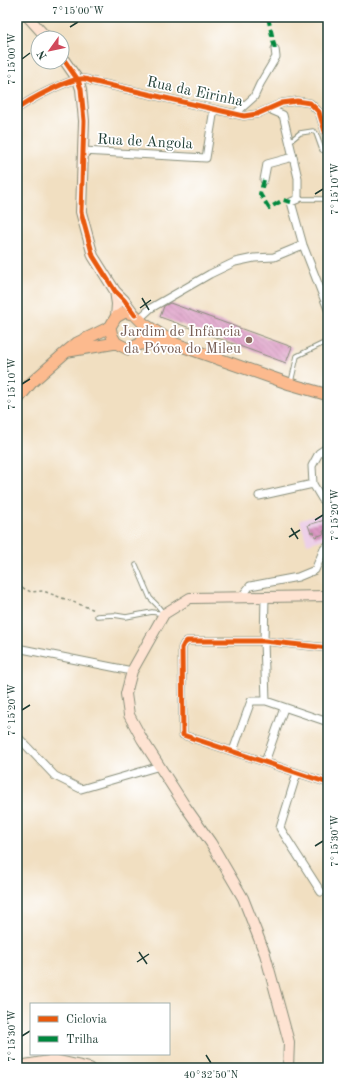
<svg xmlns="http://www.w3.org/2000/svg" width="345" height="1085" font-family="'Old Standard TT',serif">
<defs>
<pattern id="building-back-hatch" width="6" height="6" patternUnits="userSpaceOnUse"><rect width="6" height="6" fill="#db98c3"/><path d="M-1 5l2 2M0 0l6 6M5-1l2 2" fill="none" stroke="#b17d9f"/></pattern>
</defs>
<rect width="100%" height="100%" fill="#fff"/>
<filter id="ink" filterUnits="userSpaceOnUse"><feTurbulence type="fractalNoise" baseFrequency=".025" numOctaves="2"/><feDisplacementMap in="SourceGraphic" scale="8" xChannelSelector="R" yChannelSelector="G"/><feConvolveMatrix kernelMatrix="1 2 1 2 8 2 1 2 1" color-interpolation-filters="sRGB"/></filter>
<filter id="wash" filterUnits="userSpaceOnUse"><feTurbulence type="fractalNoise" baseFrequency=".012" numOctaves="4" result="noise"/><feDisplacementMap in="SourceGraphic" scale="16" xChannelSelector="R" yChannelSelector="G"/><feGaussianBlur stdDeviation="0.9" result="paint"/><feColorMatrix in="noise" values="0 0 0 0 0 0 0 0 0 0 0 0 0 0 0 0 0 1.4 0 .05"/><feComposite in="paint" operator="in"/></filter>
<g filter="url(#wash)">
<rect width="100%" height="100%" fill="#f1dfc1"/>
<path fill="#edd0e8" d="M328,512V538L307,544L300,520Z"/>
<g id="blocks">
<path fill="url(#building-back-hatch)" d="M170,303L292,347L286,363L160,317L164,306Z
M328,519V530L323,531L324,534L315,537L314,532L311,533L308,525Z"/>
</g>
</g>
<g filter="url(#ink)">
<use href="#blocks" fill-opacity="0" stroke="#888e7a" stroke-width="1"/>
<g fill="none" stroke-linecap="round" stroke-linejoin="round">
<defs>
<path id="lane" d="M289,142L300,133L313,131L316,133L322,150L328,152
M298,199H328
M291,382L297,356L328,341
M17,386L24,390
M97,616L114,615L126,617L152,612L164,614L157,605L150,598L136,565"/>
<path id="street" d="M17,109C29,100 71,77 85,79C87,79 89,80 91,81L244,116L257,114L282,103L297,101L310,103L319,112L328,141
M269,109L283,115L298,178V199L291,202L303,245L328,309
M235,114L254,97L260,84L276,57L275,49
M83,151L206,158L214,109
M264,180L267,164L293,157
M139,319L151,308L210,274L235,262L254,258L274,257L303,245
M328,447L319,453L312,466L313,484L322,499L328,503
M259,496L313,484
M241,597L250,586L298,577L315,570L324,549L328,545
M265,597L264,641L266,701
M17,648L132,671
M328,648L264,641H187L184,644L182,648L183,735L328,783
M17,736L55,776L81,789L160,766
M233,751L251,701H266L328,722
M265,762L284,708
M297,773L280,828L321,892"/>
<path id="secondary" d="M28,17L47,38
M62,57L78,80L81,89L84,121L81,212L93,256L115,291L124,300L135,315
M115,291L117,304L116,317
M17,1068L25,1065L55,1060L90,1068
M288,1068L289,1042L265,954L243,898L211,843L185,806L142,739L129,715L126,694L132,671L164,614L190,598L328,596"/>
<path id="primary" d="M125,312L135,315L144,324L146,335L140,344L128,349L116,343L112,336L110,327L116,317Z
M144,324L176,344L290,384L328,395
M140,344H173
M69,351L116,343
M17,400L31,383L66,352L77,343L110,327"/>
</defs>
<use href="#lane" stroke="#888e7a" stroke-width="5.5"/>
<use href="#street" stroke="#888e7a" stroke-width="9"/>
<use href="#secondary" stroke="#888e7a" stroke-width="12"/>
<use href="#primary" stroke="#888e7a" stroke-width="13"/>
<path stroke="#888e7a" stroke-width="1.5" stroke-dasharray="3 3" stroke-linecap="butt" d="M17,585L31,592L43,591L95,610"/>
<use href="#lane" stroke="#fff" stroke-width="3.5"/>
<use href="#street" stroke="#fff" stroke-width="7"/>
<use href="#secondary" stroke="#fee3d2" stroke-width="10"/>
<use href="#primary" stroke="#fcba8e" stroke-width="11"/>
<path stroke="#00873e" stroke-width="4" stroke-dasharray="8 4" stroke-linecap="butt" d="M268,17L275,49
M264,180L260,194L269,208L283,200L291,202"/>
<defs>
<path id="cycleway" d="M62,57L78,80L81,89L84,121L81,212L93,256L115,291L124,300L135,315
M17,109C29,100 71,77 85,79C87,79 89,80 91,81L244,116L257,114L282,103L297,101L310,103L319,112L328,141
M328,648L264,641H187L184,644L182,648L183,735L328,783"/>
</defs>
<use href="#cycleway" stroke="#fff" stroke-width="8"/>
<use href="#cycleway" stroke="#e8590c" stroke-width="5"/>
</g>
</g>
<path fill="none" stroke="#1f3d34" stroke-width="1.5" d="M70,27L78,22M22,59L30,53M315,194L323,189M142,298L149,310M140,308L151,300M22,384L30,379M315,520L323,515M291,528L298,539M289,537L300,530M22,710L30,705M315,846L323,841M139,952L147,964M137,962L149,954M22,1036L30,1031M206,1055L211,1063"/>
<circle fill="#8d6e63" stroke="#fff" stroke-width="1.5" cx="249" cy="340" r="4"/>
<g text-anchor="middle" stroke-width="3.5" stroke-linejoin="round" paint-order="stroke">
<g font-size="15" fill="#1f3d34" stroke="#fff">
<text transform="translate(195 91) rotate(12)" y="5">Rua da Eirinha</text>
<text transform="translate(145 141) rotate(3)" y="5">Rua de Angola</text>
</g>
<g font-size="15" fill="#785e54" stroke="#fff" text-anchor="end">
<text x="241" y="336">Jardim de Infância<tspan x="241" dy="17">da Póvoa do Mileu</tspan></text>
</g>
</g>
<rect width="345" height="1085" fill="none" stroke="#fff" stroke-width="44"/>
<rect x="30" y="1003" width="140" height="52" fill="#ffffff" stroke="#a5b1ae"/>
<rect x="38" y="1016" width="20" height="6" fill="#e8590c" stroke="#a5b1ae"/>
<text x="66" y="1023" font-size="12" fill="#1f3d34">Ciclovia</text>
<rect x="38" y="1036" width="20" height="6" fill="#00873e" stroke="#a5b1ae"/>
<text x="66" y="1043" font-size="12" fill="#1f3d34">Trilha</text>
<g transform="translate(50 50) rotate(237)"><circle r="19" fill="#ffffff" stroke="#a5b1ae"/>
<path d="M0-3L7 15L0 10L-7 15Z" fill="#d1495b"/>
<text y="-6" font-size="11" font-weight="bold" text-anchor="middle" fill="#1f3d34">N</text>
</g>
<rect x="22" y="22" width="301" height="1041" fill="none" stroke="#1f3d34" stroke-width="1.5"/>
<g font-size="10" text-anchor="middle" fill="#1f3d34">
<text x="78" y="14">7°15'00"W</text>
<text transform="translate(11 59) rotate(-90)" y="4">7°15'00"W</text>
<text transform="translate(334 189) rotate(-90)" y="4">7°15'10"W</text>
<text transform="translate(11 384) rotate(-90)" y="4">7°15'10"W</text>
<text transform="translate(334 515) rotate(-90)" y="4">7°15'20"W</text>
<text transform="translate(11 710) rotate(-90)" y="4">7°15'20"W</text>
<text transform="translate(334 841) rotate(-90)" y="4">7°15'30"W</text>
<text transform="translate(11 1036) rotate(-90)" y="4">7°15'30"W</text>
<text x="211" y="1078">40°32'50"N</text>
</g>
</svg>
